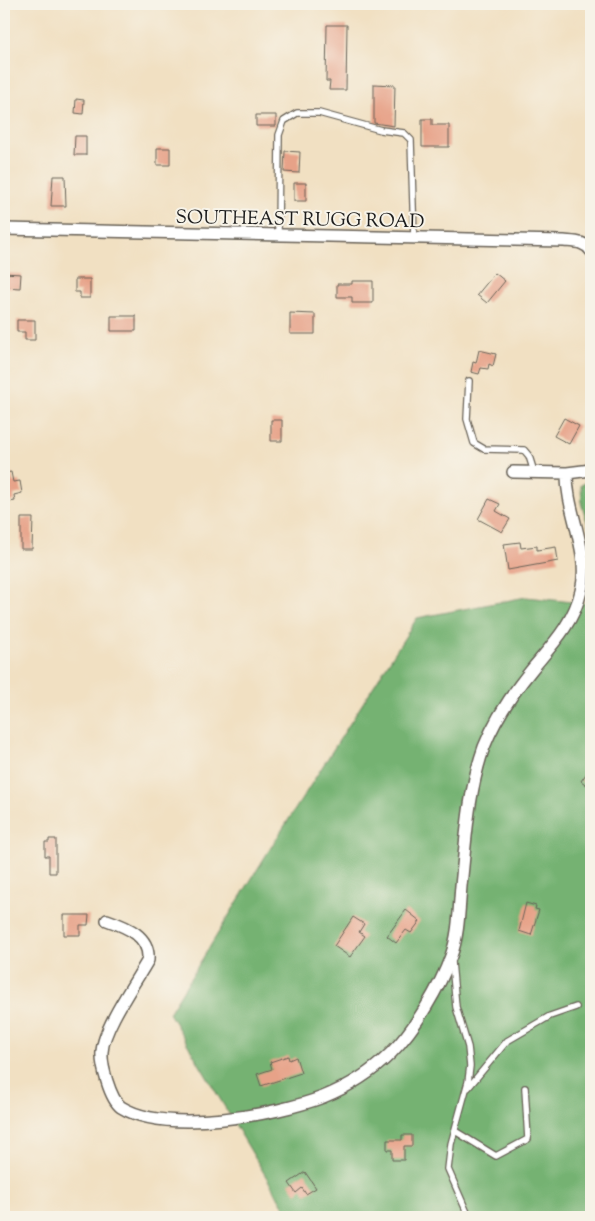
<svg xmlns="http://www.w3.org/2000/svg" width="595" height="1221" font-family="'Sorts Mill Goudy',serif">
<rect width="100%" height="100%" fill="#f7f3e8"/>
<filter id="ink" filterUnits="userSpaceOnUse"><feTurbulence type="fractalNoise" baseFrequency=".02" numOctaves="2"/><feDisplacementMap in="SourceGraphic" scale="10" xChannelSelector="R" yChannelSelector="G"/><feConvolveMatrix kernelMatrix="1 2 1 2 8 2 1 2 1" color-interpolation-filters="sRGB"/></filter>
<filter id="wash" filterUnits="userSpaceOnUse"><feTurbulence type="fractalNoise" baseFrequency=".0096" numOctaves="4" result="noise"/><feDisplacementMap in="SourceGraphic" scale="20" xChannelSelector="R" yChannelSelector="G"/><feGaussianBlur stdDeviation="1.12" result="paint"/><feColorMatrix in="noise" values="0 0 0 0 0 0 0 0 0 0 0 0 0 0 0 0 0 1.4 0 .05"/><feComposite in="paint" operator="in"/></filter>
<g filter="url(#wash)">
<rect width="100%" height="100%" fill="#f1e0c2"/>
<path fill="#74b272" stroke="#486747" d="M587,482H591V534L582,506L581,485Z
M526,597L591,604V1217H290L169,1013L268,852L417,618Z"/>
<g id="blocks">
<path fill="#e7a288" d="M327,25H347L346,90H329L330,81H326Z
M374,84L395,85L394,126L374,123Z
M76,99L84,100L83,114L75,113Z
M256,115H276V126H256Z
M422,119H432V125H449V147H422Z
M75,136H86V155H74Z
M157,148H170V165H157Z
M285,151L300,152L299,173L284,172Z
M53,176H65L66,206H51Z
M294,183H306V201H294Z
M4,273L21,274L20,288L4,287Z
M495,273L505,281L487,303L477,295Z
M75,279H90V298H80V292H75Z
M352,281H373V303H352V297H337V284H352Z
M290,313L315,314V334H290Z
M111,316H136V331H111Z
M17,320H35V340H25V332H17Z
M479,350L496,354L493,366L489,364L488,369L481,368L479,374L471,372L473,362L476,363Z
M564,418L579,426L569,444L554,436Z
M271,420H282V441H271Z
M11,472L13,482L20,481L22,493L14,495L15,501L4,503V473Z
M489,499L500,504L496,511L510,519L502,532L478,519Z
M21,518H33L32,549H21Z
M520,542L521,548L537,546V550L556,547L558,561L508,570L504,544Z
M591,767V788L581,781Z
M49,839H56V873H49V856H45V842H49Z
M526,903L536,906L535,909L539,910L531,935L519,931Z
M406,910L420,921L411,933L406,930L396,943L387,936Z
M64,915H89L88,925H80V935H64Z
M353,917L364,924L359,932L365,936L350,957L334,946Z
M288,1056L289,1060L296,1057L301,1073L261,1086L257,1074L272,1069L270,1062Z
M402,1135H412V1146H404V1160H392V1150H387V1140H402Z
M305,1172L316,1188L306,1194L302,1188L296,1193L289,1183Z"/>
</g>
</g>
<g filter="url(#ink)">
<use href="#blocks" fill-opacity="0" stroke="#676156" stroke-width="1"/>
<g fill="none" stroke-linecap="round" stroke-linejoin="round">
<defs>
<path id="service" d="M278,235L279,135L284,121L297,113H319L381,130L404,133L411,140L414,238
M469,381L467,419L474,443L484,449L524,450L529,456L534,472
M452,962L456,1007L468,1047L470,1066L468,1082L451,1144L448,1169L469,1217
M468,1088L507,1041L550,1016L576,1007
M455,1131L496,1156L528,1139L525,1088"/>
<path id="minor" d="M4,229L564,241C574,242 585,241 591,251
M513,472L567,473L591,470
M107,920C127,927 150,936 148,960C135,983 103,1028 102,1052C101,1065 110,1099 121,1107C166,1135 276,1115 323,1097C348,1087 372,1072 391,1053C415,1029 440,987 451,956C459,934 459,909 461,886C466,839 468,792 484,747C495,719 514,691 533,668C553,644 574,622 581,591C591,552 566,512 567,473"/>
</defs>
<use href="#service" stroke="#676156" stroke-width="8"/>
<use href="#minor" stroke="#676156" stroke-width="14"/>
<use href="#service" stroke="#fff" stroke-width="5.5"/>
<use href="#minor" stroke="#fff" stroke-width="11"/>
</g>
</g>
<g text-anchor="middle" stroke-width="4" stroke-linejoin="round" paint-order="stroke">
<g font-size="19" fill="#1c1c1c" stroke="#f7f3e8">
<text transform="translate(300 218) rotate(1)" y="7">SOUTHEAST RUGG ROAD</text>
</g>
</g>
<rect width="595" height="1221" fill="none" stroke="#f7f3e8" stroke-width="20"/>
</svg>
